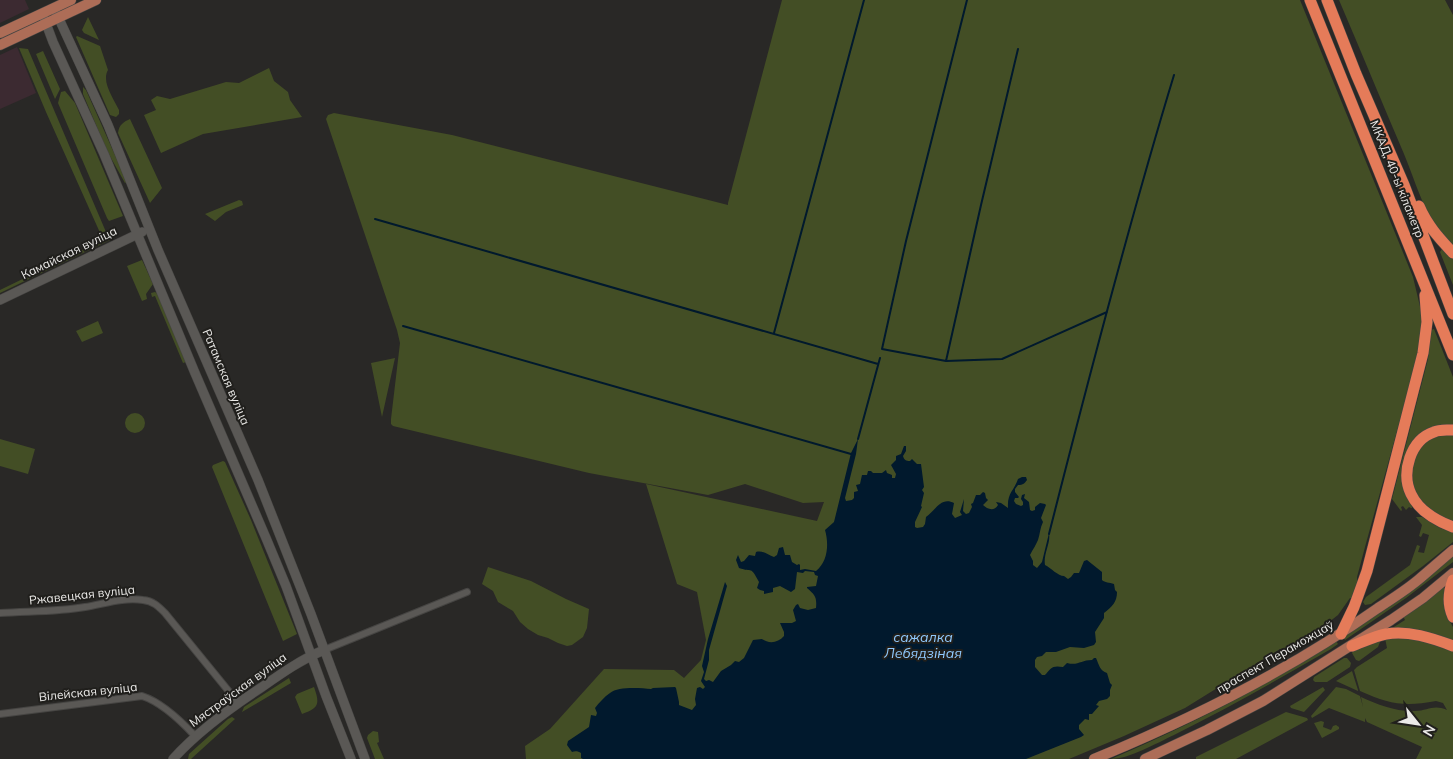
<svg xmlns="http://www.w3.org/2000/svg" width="1453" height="759" font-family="Mulish,sans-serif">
<rect width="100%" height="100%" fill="#292826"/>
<path fill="#3c2a31" d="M0,0H25L29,9L0,23Z
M17,47L36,93L0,109V55Z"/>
<path fill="#434e25" d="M782,0H1300L1413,277L1422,315L1421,344L1365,547L1357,577V591L1355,598H1350L1338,615L1329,622L1292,648L1280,649L1185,708L1124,736L1069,759H526L525,746L550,729L604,669L674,670L684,678L701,660L706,640L697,592L677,584L646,484L817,521L824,502L803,503L745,484L708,495L589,473L393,426L391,424V419L400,343L397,330L326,119L328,115L334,113L452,135L728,205V203Z
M1339,0H1445L1453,15V247C1427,225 1417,185 1404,154C1382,103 1361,51 1339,0Z
M88,17L99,40L84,33L82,30Z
M77,36L100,46L108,70C101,82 114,99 119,110V114L116,117L110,115L76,37Z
M19,48L28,49L106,232L101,235L46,112Z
M43,51L60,89L55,99L36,54Z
M269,68L274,81L288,92L290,100L302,117L203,134L161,153L144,115L156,110L151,100L157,96L170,99L226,82L239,83Z
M83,87L86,90L127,182L125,183L107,151L83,94Z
M65,91L75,103L123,216L109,221L107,218L58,103L61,92Z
M130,119L162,188L150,203L118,133C119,125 123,122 130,119Z
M239,200L242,201L243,205L226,212L215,221L205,214Z
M109,237L110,240L0,293V290Z
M1442,249L1453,258V285L1440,252Z
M142,260L153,284L146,294L147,299L142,301L127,266Z
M155,292L158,294L186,362L183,363L155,296L152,297L151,293Z
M98,321L103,333L82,342L76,331Z
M1434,329L1453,377V427L1446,426L1407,455L1412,508H1411L1409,507L1406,510L1403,506L1401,507L1402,510L1401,511L1392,499L1428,359L1431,330Z
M395,358L382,417L371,363Z
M125 423a10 10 0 1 1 20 0a10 10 0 1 1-20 0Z
M1453,434V521C1441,516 1425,509 1418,497C1409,483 1410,454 1424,443C1432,437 1443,435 1453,434Z
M0,439L35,449L28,474L0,466Z
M223,461L225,462L251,520L297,634L283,641L212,467L213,465Z
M1416,517H1422L1440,528L1453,532V542L1423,566L1371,604L1365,605L1363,602L1366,597L1410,565L1417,545L1420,546L1418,552L1424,553L1429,535L1423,533L1421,537L1419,536L1422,525Z
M1453,555V562L1406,598L1345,640L1343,637Z
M488,567L531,581L566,599L589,609L587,628L583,637L572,645L567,646L558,643L548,638L538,635L528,629L520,622L513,611L498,602L493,591L482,584Z
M1443,586L1445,589L1448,618L1453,627V641L1389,630L1405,620L1403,616Z
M1401,637L1453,648V759H1416L1422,747L1367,722L1365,718V722L1329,708L1312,718L1311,716L1336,687L1346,689L1360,696L1363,707L1361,697C1378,705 1397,712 1415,711C1428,711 1433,704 1447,710L1443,703L1436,701C1404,707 1389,704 1360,691L1354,670L1357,667L1387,648L1385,638Z
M1374,640L1380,642L1378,647L1359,661L1356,660L1352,653L1353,651Z
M1336,641L1338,644L1331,649C1279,679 1228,708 1174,735C1157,743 1129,759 1111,759C1189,726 1264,687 1336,641Z
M1344,658H1347L1351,663L1350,667L1327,682H1315L1313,680L1314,677Z
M1352,671L1358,690V691L1336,681Z
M289,678L291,683L242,712L244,707Z
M314,687C320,704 319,708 302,714L295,697L297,694Z
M1323,687L1325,690L1304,712L1291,708L1290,706Z
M1286,712L1307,718L1308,720L1236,759H1196V757Z
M232,717L235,719L191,759H188L189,754L228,719Z
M1321,721L1324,722L1323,727L1331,730L1333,726L1336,725L1339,727V729L1322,738L1314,723Z
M373,731L378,732L379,742L377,743L384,759H375L367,738L368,735Z"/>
<path fill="#01192d" d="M858,439L856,454L845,498L846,501L852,500L854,498V492L858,491L856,485L860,484L862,475H867L868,471H871L873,473H882L886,470L887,473L892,475V478H895L896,474L891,465L896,460V456L901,454L904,446H906V451L903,456C904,460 906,461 910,461L912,459L917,464H921L924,487L922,490L924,493L921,506L922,507L915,522V527L917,528L923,527L925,524L926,517C935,511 941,496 954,503L952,514L955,518L962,515L960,512L964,499L963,511L966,514L969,513L972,507L971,504L973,503L976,495H980L983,492L985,493L986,498L988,500L983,505C987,509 994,512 998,505L996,502L1001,503L1008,508C1007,493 1014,491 1018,479L1022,477H1026L1027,480C1025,483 1023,485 1018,485L1015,489V492L1019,497L1018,498H1015L1014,501L1016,504L1021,506L1023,505V502L1021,499L1022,495L1025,494L1024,498L1029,502L1030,510L1032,511L1035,510V507L1040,503L1045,504L1046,505L1041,518L1043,522C1040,528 1040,534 1038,540C1036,545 1033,549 1030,555L1033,561V565L1037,568L1042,562L1049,533C1051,543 1043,554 1045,565C1051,568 1058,576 1064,576L1068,579L1071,577L1074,573H1079L1084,561L1087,560L1102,572V580C1105,583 1109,582 1114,584L1115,590L1117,592C1117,602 1112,607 1104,613V618L1095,632L1096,642L1094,645L1084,648L1070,647L1056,652H1046L1042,656L1037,657L1035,660V667L1042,675H1045C1051,668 1052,665 1063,667L1067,663C1078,666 1081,660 1092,660L1094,658H1096C1099,665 1100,671 1107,673L1110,683L1112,685L1110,690V696L1107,699L1099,701L1096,705L1099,706L1092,714H1089V720L1085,719L1079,725V729L1084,735L1081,737L1026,759H583L581,758V753C578,751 575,751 572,752L567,745L568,741L589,727L591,715L596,716L597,713L595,708C599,703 604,697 610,693C618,686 641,688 651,689L653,688L675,687L676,688L679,702V705L692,710L696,705L695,699L697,688L700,687L703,689L705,687L701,681L704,672L702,666L708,639L725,582L727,586L709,650V660L704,679L706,681L709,680L713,682L721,671L731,665L735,661L739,662L744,658L753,640L762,639C769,644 778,643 784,636V632L780,623H792L796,621L793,610L796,605L798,604L800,608L808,610L816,608C817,597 815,595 807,588V587L816,586L818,576L815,575L814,572L805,571L803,573L797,572L795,589L791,592L780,586L773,588V592L764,594V591L760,590L757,588L759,582C750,565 753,573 739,568L736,560L738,555L741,562L744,561L749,555L755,556L756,552C763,550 768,555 774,557L777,555L779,548L783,547L785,555H790L792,562L797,565L799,564L800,565V570L805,569L816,571C828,561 829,544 825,530L834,522L851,453Z"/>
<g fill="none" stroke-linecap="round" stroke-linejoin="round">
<path stroke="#01192d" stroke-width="2" d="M967,0L906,241L882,349L946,361L1002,359L1107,312
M375,219L878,364
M403,326L851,454
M774,333L864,0
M946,361L981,205L1018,49
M858,439L880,358
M1049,534C1088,380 1128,226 1174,75"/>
<defs>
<path id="street" d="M0,613C28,611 57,612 85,607C104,604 123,597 143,600C153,601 158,606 165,613L231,694L235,706
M324,650L467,592
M0,714L142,696C161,702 182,722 195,736"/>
<path id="secondary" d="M54,8L108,125L158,250L258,480L311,614L365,759
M44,18L53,42L104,154L195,373L266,538L286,586L326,696L351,759
M0,300L142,232
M173,759C198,731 230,708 262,687C282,673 302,659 324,650"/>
<path id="primary" d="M0,33L71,0
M0,45L96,0
M1094,759C1194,718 1290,670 1378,608C1392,599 1406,590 1418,580C1430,570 1441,560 1453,550
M1145,759L1207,730L1263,701L1391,620L1423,598L1453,573"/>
<path id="highway" d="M1310,0L1453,355
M1327,0L1356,74L1404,185L1453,314
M1419,206C1427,225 1439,238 1453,253
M1453,430C1447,430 1440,429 1434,432C1410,440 1401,473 1411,494C1419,511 1437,521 1453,527
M1453,580C1448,593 1447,604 1453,617
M1341,634L1354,607L1367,571L1423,353L1427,322L1425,295
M1352,646C1363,642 1375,636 1386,634C1408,630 1432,638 1453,646"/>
</defs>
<use href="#street" stroke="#464543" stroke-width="8"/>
<use href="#secondary" stroke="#464543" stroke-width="10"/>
<use href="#primary" stroke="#464543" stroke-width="11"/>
<use href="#highway" stroke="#464543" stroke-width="12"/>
<use href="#street" stroke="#5a5855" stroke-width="6"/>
<use href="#secondary" stroke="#5a5855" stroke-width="9"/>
<use href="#primary" stroke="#ad6d57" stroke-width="10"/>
<use href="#highway" stroke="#e57b59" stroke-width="11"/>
</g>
<g text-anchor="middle" stroke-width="4" stroke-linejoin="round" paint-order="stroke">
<g font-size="12" fill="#ebeae8" stroke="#201f1c">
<text transform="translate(1397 179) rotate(68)" y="4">МКАД, 40-ы кіламетр</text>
<text transform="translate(69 253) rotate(-26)" y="4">Камайская вуліца</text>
<text transform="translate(226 377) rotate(67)" y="4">Ратамская вуліца</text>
<text transform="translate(82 595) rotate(-6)" y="4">Ржавецкая вуліца</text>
<text transform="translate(1275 657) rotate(-30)" y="4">праспект Пераможцаў</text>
<text transform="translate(238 690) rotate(-36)" y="4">Мястраўская вуліца</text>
<text transform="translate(88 692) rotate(-6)" y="4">Вілейская вуліца</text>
</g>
<g font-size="14" font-style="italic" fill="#90c9fd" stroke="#201f1c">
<text x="923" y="642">сажалка<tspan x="923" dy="16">Лебядзіная</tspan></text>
</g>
</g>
<g transform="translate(1418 724) rotate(120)" stroke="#201f1c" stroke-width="4" paint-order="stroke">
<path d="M0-4L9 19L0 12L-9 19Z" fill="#ebeae8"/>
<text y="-8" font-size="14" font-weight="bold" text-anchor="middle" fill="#ebeae8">N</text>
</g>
</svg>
